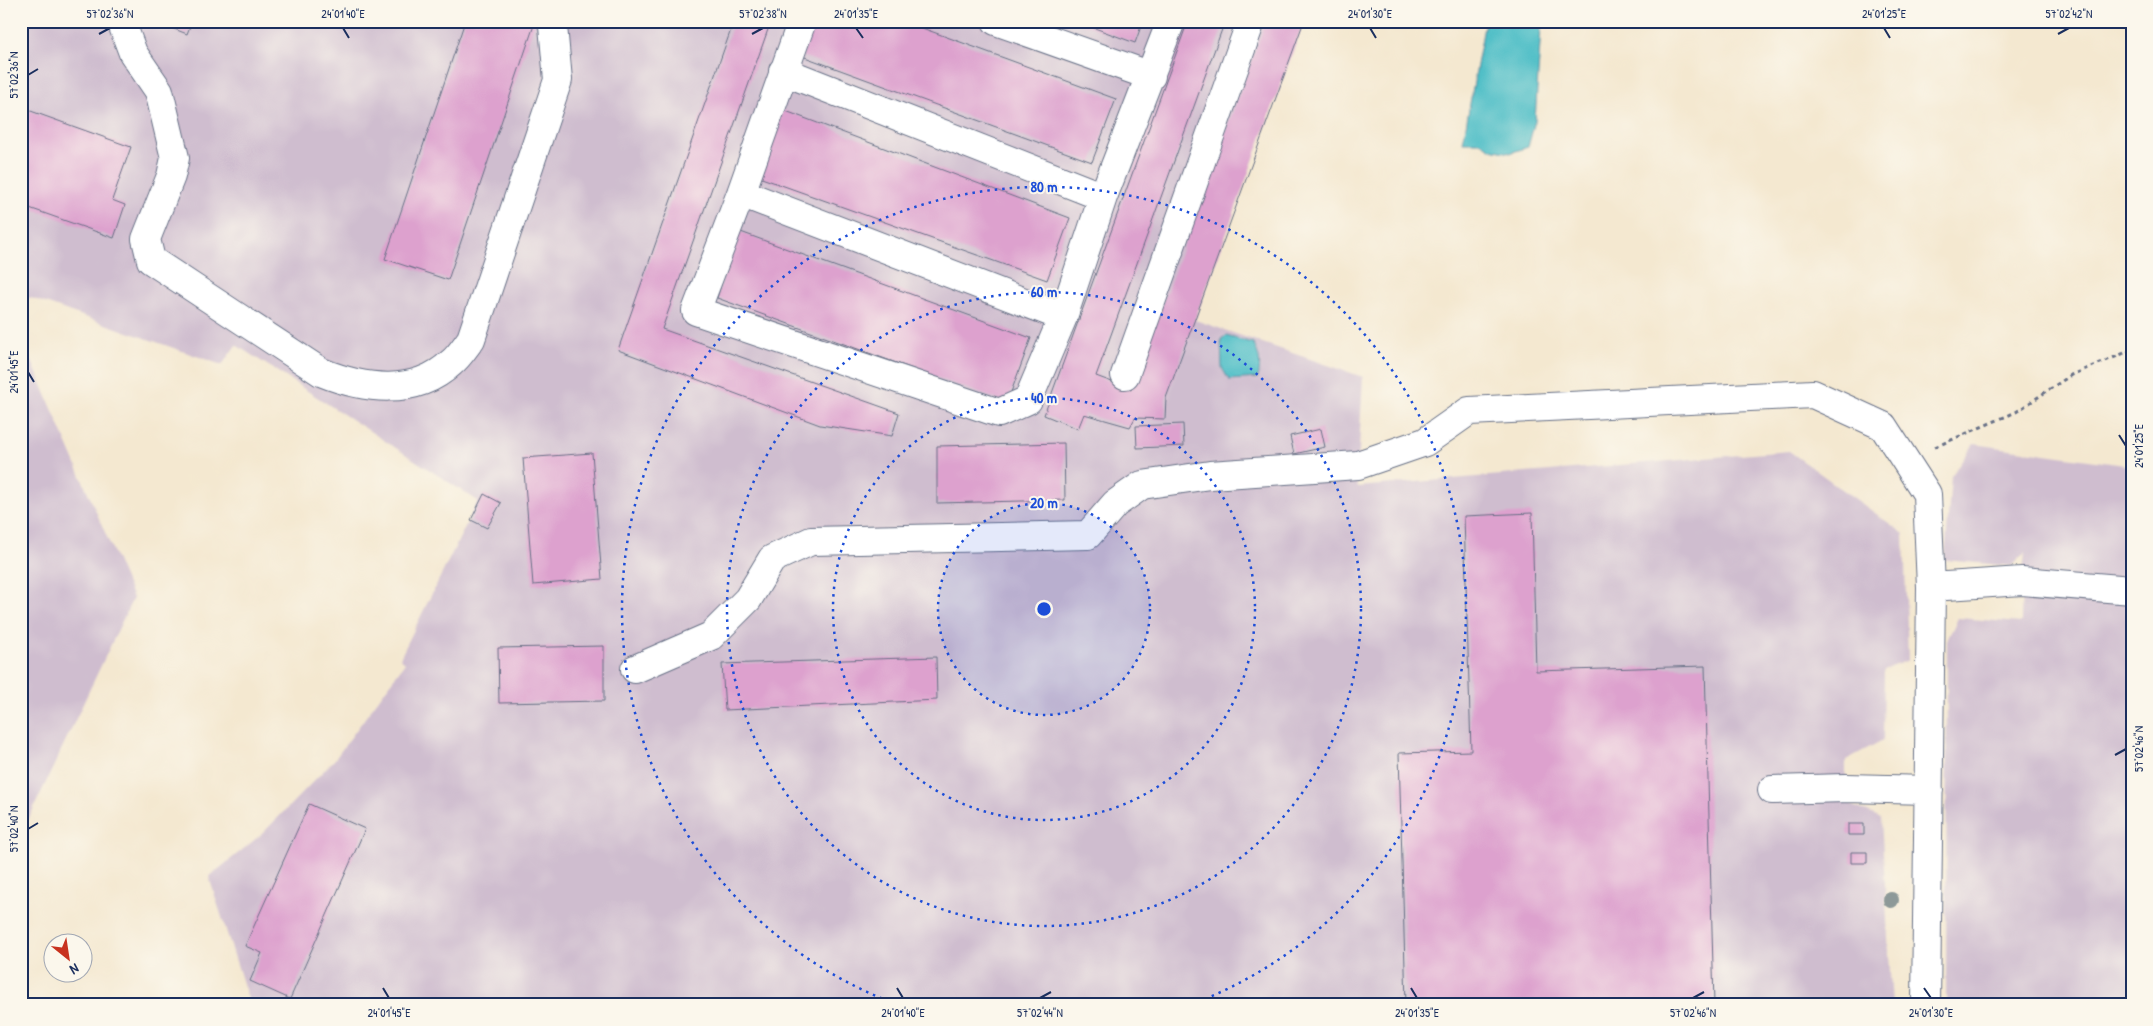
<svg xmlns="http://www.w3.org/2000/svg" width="2153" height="1026" font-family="'Patrick Hand',sans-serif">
<rect width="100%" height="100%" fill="#fbf7ec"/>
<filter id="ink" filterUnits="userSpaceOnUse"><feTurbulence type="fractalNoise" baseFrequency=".02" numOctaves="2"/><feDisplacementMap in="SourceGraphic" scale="10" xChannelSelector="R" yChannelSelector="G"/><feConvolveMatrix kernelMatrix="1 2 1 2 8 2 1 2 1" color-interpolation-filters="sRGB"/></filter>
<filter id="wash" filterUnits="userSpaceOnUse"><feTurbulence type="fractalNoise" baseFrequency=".0096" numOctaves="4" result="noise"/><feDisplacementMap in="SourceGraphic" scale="20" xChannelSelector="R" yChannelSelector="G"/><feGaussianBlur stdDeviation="1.12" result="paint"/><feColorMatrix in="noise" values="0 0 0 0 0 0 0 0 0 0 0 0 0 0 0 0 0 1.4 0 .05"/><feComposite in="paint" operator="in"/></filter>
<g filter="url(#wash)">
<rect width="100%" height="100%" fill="#f4e8d0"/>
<path fill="#cfbdcf" d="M21,21H1304L1195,320L1363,377L1357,487L1789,451L1904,534L1908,660L1884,670L1883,740L1846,760V788L1849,804L1881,818L1892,1005H250L209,877L263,833L335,759L405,663L400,658L478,501L236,345L222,365L31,298H21Z
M21,336L133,598L21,835Z
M1974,444L2132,466V1005H1946L1947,640L1958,618L2021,623L2022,581L2025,553L2011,566L1945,560L1951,476Z"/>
<path fill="#51bfc7" stroke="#367792" d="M1485,21H1537L1541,28L1535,121L1528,147L1510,153L1491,149L1480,142H1463Z
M1226,336L1253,343C1260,355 1261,364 1258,378L1229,380L1222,368L1221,339Z"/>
<g id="blocks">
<path fill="#dda1ce" d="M154,21H192L187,34Z
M465,21L535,22L448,280L385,259Z
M734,21H771L662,329L899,413L892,436L820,425L618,350Z
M814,21H903L1116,99L1092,162L802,56Z
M1076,21H1143L1135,43Z
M1188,21H1225L1096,376L1131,389L1266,21H1304L1166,398L1165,419L1135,418L1130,427L1084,414L1078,429L1044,415Z
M28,110L131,147L112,200L125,205L114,238L21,205V131Z
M783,110L1070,218L1047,280L756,176Z
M738,231L1031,338L1007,403L717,298Z
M1183,424L1184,446L1137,448L1136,426Z
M1321,429L1325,447L1294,454L1290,436Z
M1064,443L1065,500L937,503V446Z
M592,453L602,579L533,585L523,458Z
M484,494L501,503L487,528L471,520Z
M1532,513L1536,671L1705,666L1714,1005H1406L1399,753L1471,751L1464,516Z
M604,646V701L499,703L498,648Z
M936,657L937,700L725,710L722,664Z
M309,804L365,829L290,999L250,981L262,953L245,946Z
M1848,824H1864V835H1848Z
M1851,852H1867V863H1851Z"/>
</g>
</g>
<g filter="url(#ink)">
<use href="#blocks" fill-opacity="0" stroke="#677086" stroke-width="1"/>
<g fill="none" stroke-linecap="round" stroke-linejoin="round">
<defs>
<path id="minor" d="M121,21L133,53L159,91L175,158L171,176L146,239L151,260L321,372C363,389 415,397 451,363C459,357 465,347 471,339L558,80L553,26L551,21
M802,21L741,193L696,311L999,413L1028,400L1063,317L1103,197L1171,21
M996,21L1151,76
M783,71L1103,197
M741,193L1063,317
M1125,375L1251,21
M1931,587L2022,581L2132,590
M635,669L711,636L748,599L772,559L811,541L1088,535L1115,504L1142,485L1210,475L1358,465L1425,442L1469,411L1813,394L1883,426L1927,494L1931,587L1926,1005
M1772,790L1846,788L1929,790"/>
</defs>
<use href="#minor" stroke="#677086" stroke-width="30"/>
<path stroke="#677086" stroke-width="3" stroke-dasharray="4 4" stroke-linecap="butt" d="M1935,447L2016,412L2071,375L2132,350"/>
<use href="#minor" stroke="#fff" stroke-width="28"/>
</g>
<circle fill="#8d9998" cx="1891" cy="900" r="8"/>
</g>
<path fill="none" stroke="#1b2f5e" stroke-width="2" d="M343,28L349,38M856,28L863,38M1370,28L1376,38M1884,28L1890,38M99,34L110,28M752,34L763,28M2058,34L2069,28M28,75L38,69M28,372L34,382M2119,435L2126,446M2115,755L2126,749M28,829L38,823M383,988L389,998M897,988L903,998M1411,988L1417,998M1924,988L1931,998M1040,998L1051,992M1693,998L1704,992"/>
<circle cx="1044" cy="609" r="106" fill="#1d4ed8" fill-opacity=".12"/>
<g fill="none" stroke="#1d4ed8" stroke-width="2.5" stroke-dasharray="2.5 5">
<circle cx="1044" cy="609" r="106"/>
<circle cx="1044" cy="609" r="211"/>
<circle cx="1044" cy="609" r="317"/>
<path d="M896 1004A422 422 0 1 1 1192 1004"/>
</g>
<circle cx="1044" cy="609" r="8" fill="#1d4ed8" stroke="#fbf7ec" stroke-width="2.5"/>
<g font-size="15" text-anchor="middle" font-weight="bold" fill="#1d4ed8" stroke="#fbf7ec" stroke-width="4" stroke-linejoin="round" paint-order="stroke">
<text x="1044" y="192">80 m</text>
<text x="1044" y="297">60 m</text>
<text x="1044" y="403">40 m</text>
<text x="1044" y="508">20 m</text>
</g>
<rect width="2153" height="1026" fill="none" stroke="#fbf7ec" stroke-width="55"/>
<g transform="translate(68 958) rotate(150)"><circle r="24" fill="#fbf7ec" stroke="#a1a7b3"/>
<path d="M0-4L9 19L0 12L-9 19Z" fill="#c8321e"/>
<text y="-8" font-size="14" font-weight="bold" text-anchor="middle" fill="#1b2f5e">N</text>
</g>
<rect x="28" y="28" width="2098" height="970" fill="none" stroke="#1b2f5e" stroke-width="2"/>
<g font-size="12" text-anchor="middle" fill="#1b2f5e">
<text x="110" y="18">57°02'36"N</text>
<text x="343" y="18">24°01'40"E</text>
<text x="763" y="18">57°02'38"N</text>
<text x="856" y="18">24°01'35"E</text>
<text x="1370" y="18">24°01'30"E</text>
<text x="1884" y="18">24°01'25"E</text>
<text x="2069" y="18">57°02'42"N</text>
<text transform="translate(14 75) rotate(-90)" y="4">57°02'36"N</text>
<text transform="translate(14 372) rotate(-90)" y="4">24°01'45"E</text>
<text transform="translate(2139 446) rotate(-90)" y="4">24°01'25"E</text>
<text transform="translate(2139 749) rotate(-90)" y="4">57°02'46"N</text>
<text transform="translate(14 829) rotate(-90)" y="4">57°02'40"N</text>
<text x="389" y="1017">24°01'45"E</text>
<text x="903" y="1017">24°01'40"E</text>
<text x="1040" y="1017">57°02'44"N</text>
<text x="1417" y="1017">24°01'35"E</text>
<text x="1693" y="1017">57°02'46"N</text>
<text x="1931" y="1017">24°01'30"E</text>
</g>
</svg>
